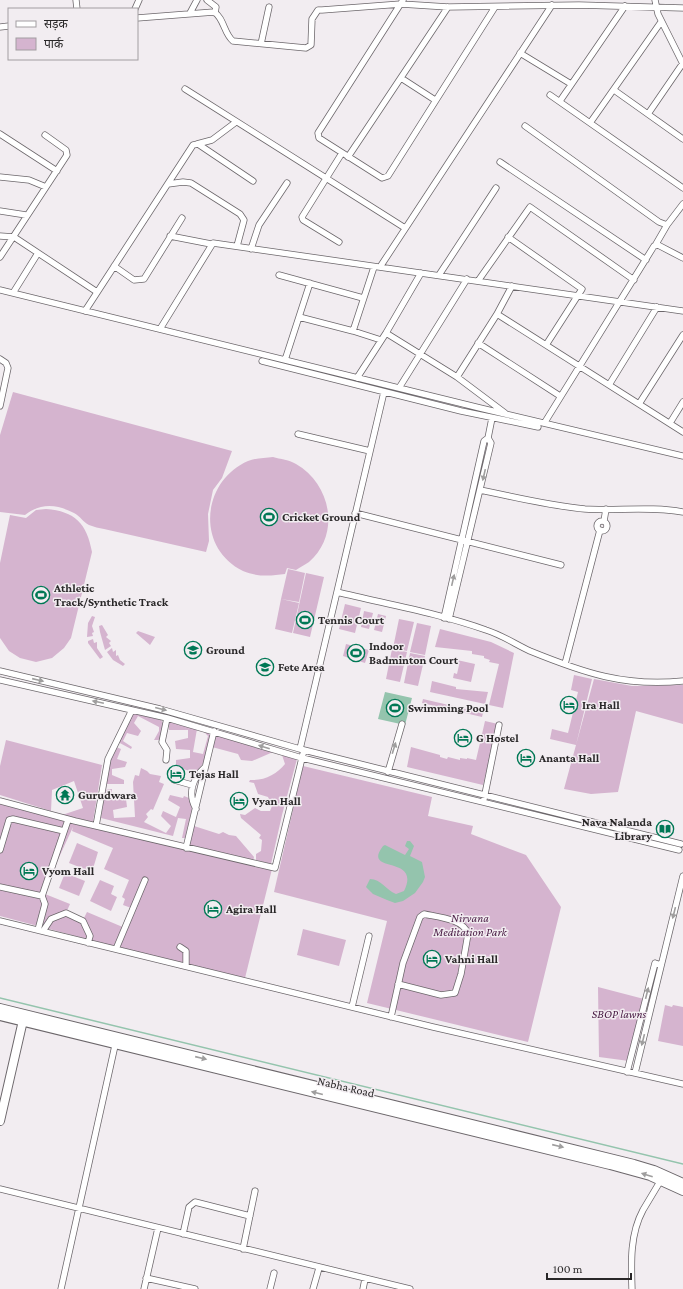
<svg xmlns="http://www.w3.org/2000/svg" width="683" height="1289" font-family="'Crimson Pro','Noto Sans Devanagari',serif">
<rect width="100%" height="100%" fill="#f2edf1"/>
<path fill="#d5b4cf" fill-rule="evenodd" d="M13,392L232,451L222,478L213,490L208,514L209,541L206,552L104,529C99,528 94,527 89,525C83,522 80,516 74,513C57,504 40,503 25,515L0,512V435Z
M273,457C280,459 290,460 296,464C331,484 341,534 309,562C305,565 300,567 296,570L287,568L285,574C271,576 257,577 243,571C195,547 202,481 248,461C255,458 265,458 273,457Z
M46,509C75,511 87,524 92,552L71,638L64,648L52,658L36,662L20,658L9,651L0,638V563L10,515L26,518L36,510Z
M288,569L305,573L299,602L281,599Z
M306,573L324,577L310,637L293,633Z
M281,599L299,603L292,633L275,629Z
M345,604L361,608L355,633L339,629Z
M364,611L373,613L369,629L361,627Z
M378,614L386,616L382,632L374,630Z
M92,616L95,617L92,626L94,632L92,633L93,636L87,637L88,623Z
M399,619L414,622L407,651L393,648Z
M417,623L431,626L425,655L410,652Z
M102,625L108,635L106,637L111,641L109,643L111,646L105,650L100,632L99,626Z
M440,629L491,642L514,653L503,708L489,705L499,664L489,662L490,660L484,658V656L472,654V651L435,647Z
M138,631L155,637L150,645L136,633Z
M93,639L94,643L97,642V648L103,657L100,659L88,643V641Z
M346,644L369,650L365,663L343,656Z
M112,648L113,652L116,650V656L118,655L120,660L125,664L123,666L113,660L107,652Z
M392,649L407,652L400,682L386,679Z
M410,653L425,656L418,686L404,683Z
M457,660L475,664L471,682L453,678L454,673L457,674L459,665L456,664Z
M574,675L592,679L576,745L550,739L552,729L568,733L578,692L571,690Z
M594,679L632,686L683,685V724L636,711L618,792L591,794L564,789Z
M432,681L456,687V689L488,692L485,704L430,692Z
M423,699L483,713L482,717L422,703Z
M134,713L161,720L163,723L160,740H154L159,731V727L138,716L134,723L141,731L138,736L127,733L123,741L132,747L131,749L118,742Z
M485,721L498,724L483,785L407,767L411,747L440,755V757L447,759L448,757L460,760V758L467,759V758L476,760Z
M173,722L197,729L193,752L203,754L208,736L204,732L209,733L210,735L204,762L192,779L190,771L176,767V760L190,758V750L176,749L175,741L188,738V730H169V723Z
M216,734L273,752L252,761L241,760L238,754L212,747Z
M6,740L102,765L93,822L62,815L83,808L74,781L52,790L51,811L0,795V766Z
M116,747L121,749L117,759L127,762L125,767L112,769V775L124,780V784H105L104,774Z
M282,755L297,759L282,815L271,864L256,860V854L261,851L262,840L259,838L261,835L241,818L240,814L245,815L255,808L261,811H270L272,806L268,797L258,794L254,783L249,782L250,780C264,781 277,774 285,764Z
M303,766L432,797L428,816L473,826L471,834L526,855L561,907L528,1042L367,1003L387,921L274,892Z
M141,768L147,771L150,774L161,776L159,782L164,784L153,810L151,809L146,814L148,817L144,822L166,833L171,826L161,816L163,811L176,817L180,807L168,800L170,795L183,798L184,796L189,798L192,809L185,838H182L186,819L178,818L173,836L101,818L105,790L112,789V797L126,799L127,807L113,810L114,818L135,817L133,782L135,775L139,776Z
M0,803L74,824L272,869L245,978L208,971L0,916V843L2,838L0,837ZM73,827L72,831L113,848L104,869L129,880L122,897L125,899L123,905L134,909L125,928L87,912L83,920L66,913L70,904L45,894L44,890Z
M194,826L219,834L223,832L229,835L236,836L254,857L253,861L189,846Z
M77,843L98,852L92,872L69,863Z
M65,873L85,881L79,896L59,888Z
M100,880L114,886L111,894L117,897L111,911L90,901Z
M303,929L346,940L339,966L297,955Z
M598,987L644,999L629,1061L599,1057Z
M665,1005L672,1007L673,1005L683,1007V1046L658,1041Z"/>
<path fill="#94c4ad" d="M385,692L412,698L405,725L378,719Z
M407,841H410L414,846L410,856L422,862L425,877L423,882L415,893L403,901L395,903L387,900L373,894L366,887L370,879C381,879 386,890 396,894L404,891C422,854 361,875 383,846L385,845L405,855L409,849L405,846Z"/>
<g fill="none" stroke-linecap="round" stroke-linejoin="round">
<path stroke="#94c4ad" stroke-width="1.5" d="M0,998L683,1164"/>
<defs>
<path id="street" d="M76,0L77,9
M207,0L216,7L215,13
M403,0L318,133L319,138L382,178L388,176L495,7
M655,0L658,14L683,64
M135,9L139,0
M190,13L197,0
M137,18L214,12C224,18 224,34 233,41L306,48L311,45L312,19L318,10H322L401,4L448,7L579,5L683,8
M0,27L9,26
M261,44L269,7
M520,53L571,84
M401,78L435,100
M185,89L405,228
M614,90L683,139
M550,95L683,188
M560,101L625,6
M648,114L683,63
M590,123L661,22
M525,126L659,222L667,225L683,204
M0,134L57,171
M197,144L212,140L236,122
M348,157L448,7
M500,162L646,260
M0,177L29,180L46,187
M168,184L183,182L191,183L240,214L244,220L237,246
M0,211L26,215
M0,236L14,237L97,292
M170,236L211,244
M508,237L582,289L546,345
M339,242L303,220L302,217L342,153
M656,244L667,225
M251,249L259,225L287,183
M0,257L67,155L66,150L45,135
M114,266L134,280L144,279L182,218
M380,267L552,5
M279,275L363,298
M439,275L496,188
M478,281L530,207L634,280
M0,290L480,408L683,456
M13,293L38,253
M85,311L193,145L198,144L253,181
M497,314L683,432
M299,317L353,331L381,340
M160,329L213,243L683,311
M353,331L374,267
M386,333L457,377L505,413
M478,343L560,396
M0,359L6,363L8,368L0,406
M285,360L310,283
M262,361L461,411L538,427
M457,377L497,314L512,286
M357,378L386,333L421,273
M609,385L657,307
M399,388L467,279
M639,404L683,335
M545,422L654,246L658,245L683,258
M670,423L683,402
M298,434L370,451
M480,490C515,497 550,506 585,509C618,511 651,506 683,512
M355,513L561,565
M604,521L606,509
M597 526a5 5 0 1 1 10 0a5 5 0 1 1-10 0Z
M337,592C386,604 438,613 486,630C502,635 515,644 530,651C584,673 625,687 683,681
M444,618L484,441L488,438L492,418
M449,619L491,443L488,438
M565,664L600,530
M0,671L160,709L300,749
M0,680L167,718L302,758L679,850
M304,750L681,844
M166,760L167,750L162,742L167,718
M388,772L402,724
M174,780L192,785
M484,799L499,725
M0,801L75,821L275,868L304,750L300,749L384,392
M196,809C187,793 193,778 205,767
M96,826L108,759L132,710
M186,848L214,731
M0,850L9,820L13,819L64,831
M0,887L42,896
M0,921L433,1027L683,1084
M38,930L45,904L42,896L68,820
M43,931L51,919L66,913L83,921L90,936L88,943
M180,947L186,951V966
M116,949L145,880
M352,1007L369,936
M391,1017L403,963L420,917L424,914C437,917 464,919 468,934L461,974L455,993L441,995L398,984
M627,1072L655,963L661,965
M635,1073L683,876
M0,1189L410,1289
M183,1234L189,1207L195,1202L250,1216
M243,1249L255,1191
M146,1278L195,1289
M61,1289L116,1041
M144,1289L158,1228
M270,1289L274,1273
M313,1289L319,1268
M363,1289L365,1279
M632,1289C631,1262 630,1234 643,1210C649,1200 655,1190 661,1180"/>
<path id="secondary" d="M0,1008L634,1164L654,1170L683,1183
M0,1016L610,1165L650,1176L683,1191
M0,1121L24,1016"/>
</defs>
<use href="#street" stroke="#6c676b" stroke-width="7"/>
<use href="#secondary" stroke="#6c676b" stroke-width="10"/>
<use href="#street" stroke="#fff" stroke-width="5.5"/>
<use href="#secondary" stroke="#fff" stroke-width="8"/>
</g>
<defs><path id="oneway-solid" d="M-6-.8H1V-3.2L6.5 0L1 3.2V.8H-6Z"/></defs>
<g fill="#9f9e9e">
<use href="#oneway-solid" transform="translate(484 475) rotate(103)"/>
<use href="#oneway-solid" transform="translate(453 580) rotate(-77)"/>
<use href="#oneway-solid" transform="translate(38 680) rotate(13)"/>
<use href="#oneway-solid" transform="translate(98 702) rotate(-168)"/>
<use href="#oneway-solid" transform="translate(161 709) rotate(14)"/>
<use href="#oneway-solid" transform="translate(264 747) rotate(-163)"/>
<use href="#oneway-solid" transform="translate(394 748) rotate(-73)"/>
<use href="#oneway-solid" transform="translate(674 913) rotate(104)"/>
<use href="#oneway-solid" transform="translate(647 993) rotate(-76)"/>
<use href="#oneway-solid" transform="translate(643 1040) rotate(104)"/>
<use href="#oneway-solid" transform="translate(201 1058) rotate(13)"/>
<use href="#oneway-solid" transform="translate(317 1093) rotate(-166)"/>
<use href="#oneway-solid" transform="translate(558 1146) rotate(13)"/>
<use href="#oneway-solid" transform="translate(647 1175) rotate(-162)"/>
</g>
<defs>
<symbol id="stadium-ring" viewBox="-11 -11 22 22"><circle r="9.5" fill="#f2edf1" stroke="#007855" stroke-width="1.5"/><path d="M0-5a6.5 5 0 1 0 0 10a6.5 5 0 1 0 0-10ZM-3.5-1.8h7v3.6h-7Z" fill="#007855"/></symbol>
<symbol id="university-ring" viewBox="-11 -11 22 22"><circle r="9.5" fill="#f2edf1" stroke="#007855" stroke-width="1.5"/><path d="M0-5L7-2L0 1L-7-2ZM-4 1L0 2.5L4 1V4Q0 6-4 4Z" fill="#007855"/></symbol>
<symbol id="hotel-ring" viewBox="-11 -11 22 22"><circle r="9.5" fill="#f2edf1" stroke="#007855" stroke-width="1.5"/><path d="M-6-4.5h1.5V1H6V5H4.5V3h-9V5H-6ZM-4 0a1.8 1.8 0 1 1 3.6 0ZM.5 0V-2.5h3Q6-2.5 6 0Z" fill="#007855"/></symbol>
<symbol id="temple-ring" viewBox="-11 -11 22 22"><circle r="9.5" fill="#f2edf1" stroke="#007855" stroke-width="1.5"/><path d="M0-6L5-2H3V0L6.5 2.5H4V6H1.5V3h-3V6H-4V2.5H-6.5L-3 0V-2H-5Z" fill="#007855"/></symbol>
<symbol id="library-ring" viewBox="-11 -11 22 22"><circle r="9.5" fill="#f2edf1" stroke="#007855" stroke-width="1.5"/><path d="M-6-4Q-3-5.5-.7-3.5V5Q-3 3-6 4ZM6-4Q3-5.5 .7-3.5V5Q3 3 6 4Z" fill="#007855"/></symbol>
</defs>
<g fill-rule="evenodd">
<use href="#stadium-ring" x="259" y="507" width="20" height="20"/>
<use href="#stadium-ring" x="31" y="585" width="20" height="20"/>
<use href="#stadium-ring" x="295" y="610" width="20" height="20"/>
<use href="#university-ring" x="183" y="640" width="20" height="20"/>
<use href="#stadium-ring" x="346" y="643" width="20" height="20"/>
<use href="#university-ring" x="255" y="657" width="20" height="20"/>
<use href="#hotel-ring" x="559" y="695" width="20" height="20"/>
<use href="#stadium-ring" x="385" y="698" width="20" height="20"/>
<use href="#hotel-ring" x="453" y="728" width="20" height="20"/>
<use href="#hotel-ring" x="516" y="748" width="20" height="20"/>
<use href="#hotel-ring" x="166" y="764" width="20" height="20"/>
<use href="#temple-ring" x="55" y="785" width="20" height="20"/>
<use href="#hotel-ring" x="229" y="791" width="20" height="20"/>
<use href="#library-ring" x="655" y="819" width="20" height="20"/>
<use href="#hotel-ring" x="19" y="861" width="20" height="20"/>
<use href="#hotel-ring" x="203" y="899" width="20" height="20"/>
<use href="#hotel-ring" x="422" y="949" width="20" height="20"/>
</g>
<g text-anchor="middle" stroke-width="3" stroke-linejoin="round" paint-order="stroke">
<g font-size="12" font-weight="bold" fill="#292728" stroke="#f2edf1" text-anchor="start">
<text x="282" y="521">Cricket Ground</text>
<text x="54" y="592">Athletic<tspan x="54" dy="14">Track/Synthetic Track</tspan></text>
<text x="318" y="624">Tennis Court</text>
<text x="369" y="650">Indoor<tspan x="369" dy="14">Badminton Court</tspan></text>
<text x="206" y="654">Ground</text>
<text x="278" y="671">Fete Area</text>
<text x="582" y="709">Ira Hall</text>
<text x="408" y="712">Swimming Pool</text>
<text x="476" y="742">G Hostel</text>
<text x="539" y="762">Ananta Hall</text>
<text x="189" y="778">Tejas Hall</text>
<text x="78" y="799">Gurudwara</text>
<text x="252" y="805">Vyan Hall</text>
<text x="652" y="826" text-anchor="end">Nava Nalanda<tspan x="652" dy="14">Library</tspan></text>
<text x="42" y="875">Vyom Hall</text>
<text x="226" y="913">Agira Hall</text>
<text x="445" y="963">Vahni Hall</text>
</g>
<g font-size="12" font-style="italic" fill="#491b44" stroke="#f2edf1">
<text x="470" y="922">Nirvana<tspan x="470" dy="14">Meditation Park</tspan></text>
<text x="619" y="1018">SBOP lawns</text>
</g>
<g font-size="12" fill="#292728" stroke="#f2edf1">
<text transform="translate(346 1087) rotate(13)" y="4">Nabha Road</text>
</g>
</g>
<rect x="8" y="8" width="130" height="52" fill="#f2edf1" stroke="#a29ea1"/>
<rect x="16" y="21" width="20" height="6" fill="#ffffff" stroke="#a29ea1"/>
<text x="44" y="28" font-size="12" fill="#292728">सड़क</text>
<rect x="16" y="38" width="20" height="12" fill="#d5b4cf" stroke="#a29ea1"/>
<text x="44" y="48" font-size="12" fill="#292728">पार्क</text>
<path d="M547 1273v6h84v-6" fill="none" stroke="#292728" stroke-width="2"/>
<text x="553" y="1273" font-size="12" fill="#292728" stroke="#f2edf1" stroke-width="3" paint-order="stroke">100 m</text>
</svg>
